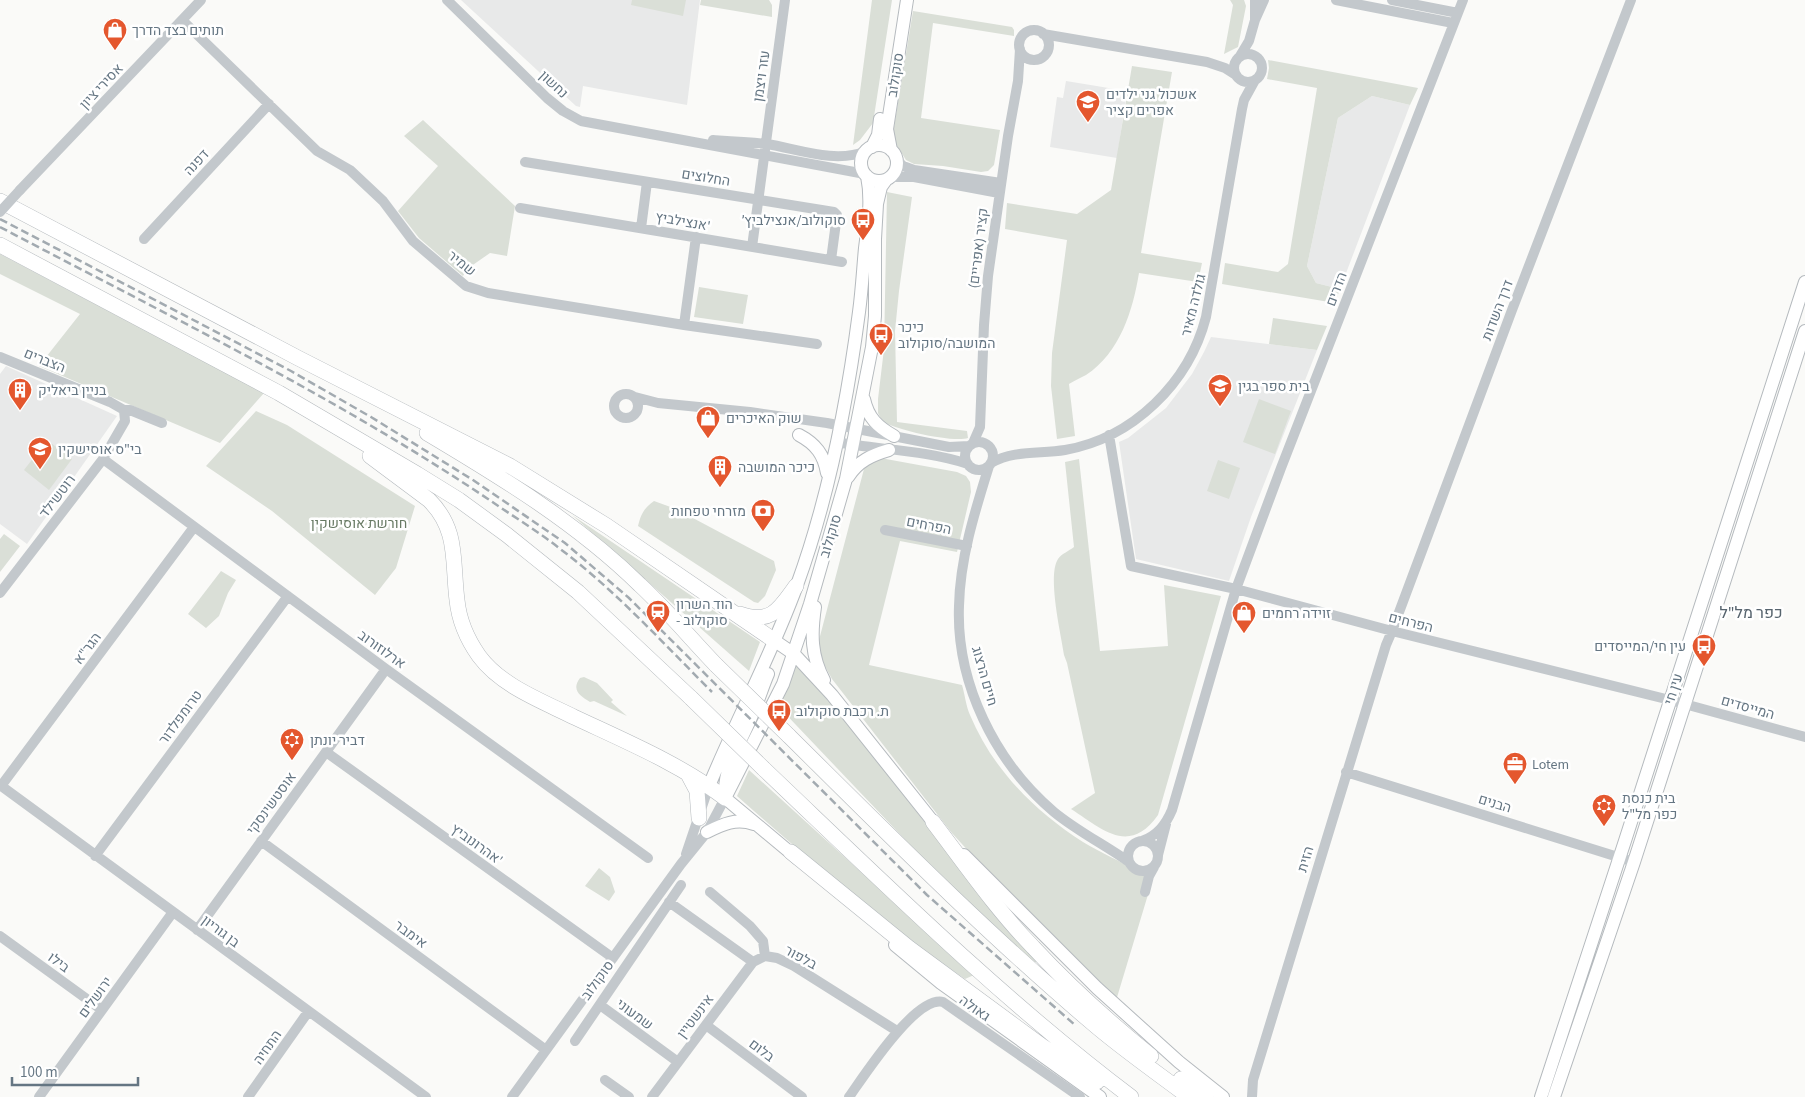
<svg xmlns="http://www.w3.org/2000/svg" width="1805" height="1097" font-family="'Source Sans 3',Heebo,sans-serif">
<rect width="100%" height="100%" fill="#fafaf8"/>
<path fill="#e8e9e9" d="M461,0H700L687,105L583,86L580,107L576,106Z
M1066,81L1127,91L1117,158L1050,147L1057,97L1063,98Z
M1372,96L1410,105L1340,289L1316,283L1307,266L1338,118Z
M1211,337L1317,350L1251,517L1229,581L1136,559L1119,442L1128,438L1166,408L1192,374L1204,352Z
M6,366L117,416L27,544L0,524V374Z"/>
<path fill="#dadfd7" d="M632,0H686L683,16L631,5Z
M701,0H769L772,5V17L700,5Z
M872,0H892L873,123L860,140L853,145Z
M1230,0H1244L1246,6L1238,47L1224,54L1233,5Z
M913,11L1012,27L1014,30V36L933,23L921,118L1000,130L994,165L988,171L981,172L943,166L914,164L906,160L896,144L893,133Z
M1268,60L1418,88L1410,105L1372,96L1338,118L1307,266L1316,283L1340,289L1335,303L1222,284L1225,263L1278,272L1288,264L1317,88L1267,79L1269,68Z
M1132,66L1172,72L1141,253L1202,263L1198,282L1139,273C1133,310 1120,353 1086,375C1080,378 1074,381 1069,384L1075,436L1057,439L1051,386L1052,353L1067,240L1005,229L1007,203L1077,214L1111,190Z
M423,120L515,206L507,256L490,253L467,269L463,276L419,238L398,211L438,166L404,136Z
M887,192L912,197L899,291L895,331L897,422L967,431L968,438C954,443 895,430 882,421L878,413V399L884,349Z
M0,254L264,393L220,443L39,366L80,314L0,274Z
M699,287L748,295L743,324L694,317Z
M1273,318L1327,326L1317,350L1269,344Z
M1259,399L1291,411L1275,454L1243,442Z
M256,411L287,425L415,506L396,568L375,595L272,511L206,466Z
M47,440L72,459L49,490L24,470Z
M875,457L957,472L966,476L970,482L971,492L957,552L900,541L869,665L962,685C965,695 966,706 970,715C992,768 1034,811 1083,842C1101,853 1121,861 1140,873L1156,868L1115,1004L1054,945L951,832L832,679L821,659L819,640L864,469L869,460Z
M1079,459L1100,651L1168,646L1164,585L1221,596L1158,815C1129,856 1102,829 1071,809L1095,793L1067,663L1064,655C1061,634 1047,576 1058,559C1061,554 1069,551 1074,547L1065,462Z
M1218,460L1240,468L1229,499L1207,491Z
M654,501L676,509L774,561L776,570L765,596L758,603L754,602L638,526C641,514 644,508 654,501Z
M572,515L760,642L749,671Z
M4,534L20,546L0,572V539Z
M221,571L236,580L228,593L219,616L206,628L188,614Z
M795,665L827,696L927,825L1038,961L1032,964L914,849L777,705Z
M584,677L597,683L613,700L611,702L627,716L594,701L590,702C580,696 571,690 580,678Z
M749,770L974,975L965,979C882,924 811,861 737,796Z
M599,868L610,877L615,892L609,901L585,886Z"/>
<g fill="none" stroke-linecap="round" stroke-linejoin="round">
<defs>
<path id="major" d="M861 163a18 18 0 1 1 36 0a18 18 0 1 1-36 0Z
M872,147L878,135L880,119
M891,150L887,129L907,0
M864,399C868,418 878,427 894,436
M799,435C816,444 824,455 827,473
M848,477C858,461 872,455 889,450
M815,607C811,634 811,656 824,680
M775,641L794,654L832,695L938,828
M709,786C737,718 772,654 797,585C829,497 847,404 859,312C862,290 863,269 865,248C868,224 872,200 867,176
M725,793C724,766 742,740 752,715C758,702 762,688 768,674
M725,798L783,684L810,604L846,479L872,347L875,316V239L877,204L881,187L886,180
M725,798L798,859
M707,832C723,824 736,818 754,824
M964,855L1097,988L1179,1062L1223,1097
M895,945L941,983L1100,1097
M1541,1097C1631,826 1717,554 1805,282
M1554,1097L1634,862L1805,331"/>
<path id="highway" d="M0,201L298,358L510,466L607,526L775,641
M0,245L279,393L417,474L459,500L507,535L578,592L691,698
M427,433C501,477 578,524 640,585C667,610 691,639 716,665
M370,456L429,500C459,530 452,561 457,600C459,620 467,639 479,656C501,686 542,701 574,717C625,741 680,764 725,798
M740,614C772,625 780,608 796,586
M788,735C886,832 984,931 1090,1021C1121,1048 1156,1072 1189,1097
M764,769C883,882 1000,998 1131,1097
M688,774L697,791L699,818
M933,822C965,864 996,909 1033,947C1070,987 1109,1022 1151,1056
M791,852L909,948L1042,1046L1097,1082
M1181,1079L1206,1097"/>
</defs>
<use href="#major" stroke="#b5babe" stroke-width="14"/>
<use href="#highway" stroke="#b4b9bd" stroke-width="16"/>
<path stroke="#c3c8cc" stroke-width="10" d="M447,0L547,98L563,111L581,121L865,174
M1255,0V20L1264,0
M1336,0L1453,23
M1392,0L1458,13
M182,20L317,151L350,170L383,201L413,241L466,286L488,293L530,300L684,325L817,344
M1019 45a15 15 0 1 1 30 0a15 15 0 1 1-30 0Z
M1043,34L1207,62L1225,68L1236,75
M1234 68a14 14 0 1 1 28 0a14 14 0 1 1-28 0Z
M1240,56L1249,41L1255,20
M713,140C731,141 750,142 767,144C798,149 836,164 866,151
M897,160L903,166L914,170L1001,183
M525,162L834,212L837,215L831,260
M890,177H914L999,193
M20,190L201,0
M520,208L842,262
M641,228L647,182
M144,239L269,104
M752,247L785,0
M684,325L696,237
M0,357L110,402L124,410H130L162,423
M614 406a12 12 0 1 1 24 0a12 12 0 1 1-24 0Z
M635,397L658,403L750,412L827,423L949,447L969,446
M1109,435L1131,566L1236,589L1392,631L1670,700L1805,737
M965 456a14 14 0 1 1 28 0a14 14 0 1 1-28 0Z
M836,442C880,450 925,450 968,464
M973,443L980,427L984,325L988,276L1008,136L1018,81L1020,49
M103,459L386,669L648,858
M991,463C1014,450 1039,454 1065,450C1133,438 1189,383 1206,317L1242,109L1244,100L1255,80
M989,466C975,511 960,558 959,606C956,683 995,762 1054,812C1077,831 1105,845 1129,862
M885,530L967,546
M0,593L103,459L125,421L124,410
M326,752L613,958
M1346,772L1634,862
M0,785L426,1097
M1,786L194,527
M261,841L546,1050
M1142,841C1158,835 1166,824 1172,810L1236,589L1281,468L1463,0
M1128 856a15 15 0 1 1 30 0a15 15 0 1 1-30 0Z
M686,854L709,786
M1158,855L1166,824
M95,856L288,596
M710,892L750,926L763,941L765,956L777,958L794,966L897,1031
M1145,892L1149,876L1154,867
M669,902L753,962
M197,930L386,669
M0,936L102,1010
M600,1005L678,1062
M706,1025L802,1097
M575,1041L681,885
M605,1080L629,1097
M39,1097L173,912
M248,1097L308,1012
M512,1097L681,864L707,832L725,798
M652,1097L753,962L765,956
M849,1097C864,1076 916,995 943,1002L1080,1097
M1252,1097L1253,1080L1386,645L1392,631L1512,310L1631,0"/>
<use href="#major" stroke="#fff" stroke-width="12"/>
<use href="#highway" stroke="#fff" stroke-width="15"/>
<path stroke="#a2aab0" stroke-width="2.5" stroke-dasharray="8 4" stroke-linecap="butt" d="M0,219L291,371L371,417L473,480L565,543L629,598L927,895L1075,1025
M0,227C165,314 333,395 488,499C511,515 536,530 559,548C615,590 662,642 712,692"/>
<defs>
<path id="highway-bridge" d="M716,665L788,735
M691,698L764,769"/>
</defs>
<use href="#highway-bridge" stroke="#b4b9bd" stroke-width="16" stroke-linecap="butt"/>
<path stroke="#c3c8cc" stroke-width="10" d="M0,212L20,190"/>
<use href="#highway-bridge" stroke="#fff" stroke-width="15"/>
</g>
<defs>
<symbol id="shop-pin" viewBox="-11 -11 22 30"><path d="M0 17L-7.5 6A9.5 9.5 0 1 1 7.5 6Z" fill="#e4572e" stroke="#fff"/><path d="M-5-2.5h2.3a2.7 3.5 0 0 1 5.4 0H5L5.5 6h-11ZM-1.5-2.5h3a1.5 2.3 0 0 0-3 0Z" fill="#fff"/></symbol>
<symbol id="school-pin" viewBox="-11 -11 22 30"><path d="M0 17L-7.5 6A9.5 9.5 0 1 1 7.5 6Z" fill="#e4572e" stroke="#fff"/><path d="M0-5L7-2L0 1L-7-2ZM-4 1L0 2.5L4 1V4Q0 6-4 4Z" fill="#fff"/></symbol>
<symbol id="bus-pin" viewBox="-11 -11 22 30"><path d="M0 17L-7.5 6A9.5 9.5 0 1 1 7.5 6Z" fill="#e4572e" stroke="#fff"/><path d="M-5-6H5V4H4V6H2V4H-2V6H-4V4H-5ZM-3.5-4V0h7V-4ZM-3.5 1.2v1.5H-2V1.2ZM2 1.2v1.5H3.5V1.2Z" fill="#fff"/></symbol>
<symbol id="building-pin" viewBox="-11 -11 22 30"><path d="M0 17L-7.5 6A9.5 9.5 0 1 1 7.5 6Z" fill="#e4572e" stroke="#fff"/><path d="M-4-6H4V6H1V3H-1V6H-4ZM-2.5-4.3h1.7v1.8h-1.7ZM.8-4.3h1.7v1.8H.8ZM-2.5-1h1.7V.8h-1.7ZM.8-1h1.7V.8H.8Z" fill="#fff"/></symbol>
<symbol id="bank-pin" viewBox="-11 -11 22 30"><path d="M0 17L-7.5 6A9.5 9.5 0 1 1 7.5 6Z" fill="#e4572e" stroke="#fff"/><path d="M-6-4H6V4H-6ZM0-2.3a2.3 2.3 0 1 0 0 4.6a2.3 2.3 0 1 0 0-4.6Z" fill="#fff"/></symbol>
<symbol id="station-pin" viewBox="-11 -11 22 30"><path d="M0 17L-7.5 6A9.5 9.5 0 1 1 7.5 6Z" fill="#e4572e" stroke="#fff"/><path d="M-3-6H3Q5-6 5-4V2Q5 4 3 4L4.5 6H3L1.5 4h-3L-3 6H-4.5L-3 4Q-5 4-5 2V-4Q-5-6-3-6ZM-3.5-4v3h7v-3ZM-3.5 1v1.5H-2V1ZM2 1v1.5H3.5V1Z" fill="#fff"/></symbol>
<symbol id="synagogue-pin" viewBox="-11 -11 22 30"><path d="M0 17L-7.5 6A9.5 9.5 0 1 1 7.5 6Z" fill="#e4572e" stroke="#fff"/><path d="M0-6.5L5.6 3.2H-5.6ZM0 6.5L5.6-3.2H-5.6Z" fill="#fff"/></symbol>
<symbol id="office-pin" viewBox="-11 -11 22 30"><path d="M0 17L-7.5 6A9.5 9.5 0 1 1 7.5 6Z" fill="#e4572e" stroke="#fff"/><path d="M-6-3h4V-5.5h4V-3h4V5H-6ZM-1-4.5V-3h2v-1.5ZM-6 0V1H6V0Z" fill="#fff"/></symbol>
</defs>
<g fill-rule="evenodd">
<use href="#shop-pin" x="101" y="16" width="28" height="38"/>
<use href="#school-pin" x="1074" y="88" width="28" height="38"/>
<use href="#bus-pin" x="849" y="206" width="28" height="38"/>
<use href="#bus-pin" x="867" y="321" width="28" height="38"/>
<use href="#school-pin" x="1206" y="372" width="28" height="38"/>
<use href="#building-pin" x="6" y="376" width="28" height="38"/>
<use href="#shop-pin" x="694" y="404" width="28" height="38"/>
<use href="#school-pin" x="26" y="435" width="28" height="38"/>
<use href="#building-pin" x="706" y="453" width="28" height="38"/>
<use href="#bank-pin" x="749" y="497" width="28" height="38"/>
<use href="#station-pin" x="644" y="598" width="28" height="38"/>
<use href="#shop-pin" x="1230" y="599" width="28" height="38"/>
<use href="#bus-pin" x="1690" y="632" width="28" height="38"/>
<use href="#bus-pin" x="765" y="697" width="28" height="38"/>
<use href="#synagogue-pin" x="278" y="726" width="28" height="38"/>
<use href="#office-pin" x="1501" y="750" width="28" height="38"/>
<use href="#synagogue-pin" x="1590" y="792" width="28" height="38"/>
</g>
<g text-anchor="middle" stroke-width="5" stroke-linejoin="round" paint-order="stroke">
<g font-size="14" fill="#657683" stroke="#fff" text-anchor="start">
<text x="132" y="35">תותים בצד הדרך</text>
<text x="1106" y="99">אשכול גני ילדים<tspan x="1106" dy="16">אפרים קציר</tspan></text>
<text x="846" y="225" text-anchor="end">סוקולוב/אנצילביץ׳</text>
<text x="898" y="332">כיכר<tspan x="898" dy="16">המושבה/סוקולוב</tspan></text>
<text x="1238" y="391">בית ספר בגין</text>
<text x="38" y="395">בניין ביאליק</text>
<text x="726" y="423">שוק האיכרים</text>
<text x="58" y="454">בי"ס אוסישקין</text>
<text x="738" y="472">כיכר המושבה</text>
<text x="746" y="516" text-anchor="end">מזרחי טפחות</text>
<text x="676" y="609">הוד השרון<tspan x="676" dy="16">- סוקולוב</tspan></text>
<text x="1262" y="618">זוידה רחמים</text>
<text x="1686" y="651" text-anchor="end">עין חי/המייסדים</text>
<text x="796" y="716">ת. רכבת סוקולוב</text>
<text x="310" y="745">דביר יונתן</text>
<text x="1532" y="769">Lotem</text>
<text x="1622" y="803">בית כנסת<tspan x="1622" dy="16">כפר מל"ל</tspan></text>
</g>
<g font-size="14" fill="#657683" stroke="#fff">
<text transform="translate(895 75) rotate(-81)" y="5">סוקולוב</text>
<text transform="translate(761 76) rotate(-82)" y="5">עזר ויצמן</text>
<text transform="translate(554 84) rotate(43)" y="5">נחשון</text>
<text transform="translate(101 86) rotate(-47)" y="5">אסירי ציון</text>
<text transform="translate(196 162) rotate(-47)" y="5">דפנה</text>
<text transform="translate(706 177) rotate(9)" y="5">החלוצים</text>
<text transform="translate(683 221) rotate(10)" y="5">אנצילביץ'</text>
<text transform="translate(978 248) rotate(-83)" y="5">קציר (אפריים)</text>
<text transform="translate(462 263) rotate(38)" y="5">שמיר</text>
<text transform="translate(1336 289) rotate(-69)" y="5">הדרים</text>
<text transform="translate(1193 305) rotate(-76)" y="5">גולדה מאיר</text>
<text transform="translate(1497 310) rotate(-69)" y="5">דרך השדות</text>
<text transform="translate(45 360) rotate(22)" y="5">הצברים</text>
<text transform="translate(57 496) rotate(-53)" y="5">רוטשילד</text>
<text transform="translate(929 525) rotate(11)" y="5">הפרחים</text>
<text transform="translate(830 536) rotate(-73)" y="5">סוקולוב</text>
<text transform="translate(1411 622) rotate(14)" y="5">הפרחים</text>
<text transform="translate(87 648) rotate(-53)" y="5">הגר"א</text>
<text transform="translate(382 649) rotate(36)" y="5">ארלוזורוב</text>
<text transform="translate(985 676) rotate(74)" y="5">חיים הרצוג</text>
<text transform="translate(1673 689) rotate(-72)" y="5">עין חי</text>
<text transform="translate(1748 707) rotate(16)" y="5">המייסדים</text>
<text transform="translate(180 717) rotate(-54)" y="5">טרומפלדור</text>
<text transform="translate(271 803) rotate(-54)" y="5">אוסטשינסקי</text>
<text transform="translate(1495 803) rotate(17)" y="5">הבנים</text>
<text transform="translate(477 844) rotate(36)" y="5">אהרונוביץ'</text>
<text transform="translate(1305 859) rotate(-73)" y="5">הזית</text>
<text transform="translate(221 931) rotate(37)" y="5">בן גוריון</text>
<text transform="translate(411 934) rotate(36)" y="5">אימבר</text>
<text transform="translate(801 957) rotate(29)" y="5">בלפור</text>
<text transform="translate(59 962) rotate(36)" y="5">בילו</text>
<text transform="translate(597 980) rotate(-54)" y="5">סוקולוב</text>
<text transform="translate(95 997) rotate(-54)" y="5">ירושלים</text>
<text transform="translate(975 1008) rotate(35)" y="5">גאולה</text>
<text transform="translate(635 1014) rotate(36)" y="5">שמעוני</text>
<text transform="translate(695 1016) rotate(-53)" y="5">אינשטיין</text>
<text transform="translate(267 1047) rotate(-55)" y="5">התחיה</text>
<text transform="translate(762 1050) rotate(37)" y="5">בלום</text>
</g>
<g font-size="14" fill="#687a64" stroke="#fff">
<text x="359" y="528">חורשת אוסישקין</text>
</g>
<g font-size="16" fill="#57646e" stroke="#fff">
<text x="1751" y="618">כפר מל"ל</text>
</g>
</g>
<path d="M12 1077v8h126v-8" fill="none" stroke="#657683" stroke-width="2.5"/>
<text x="20" y="1077" font-size="15" fill="#657683" stroke="#ffffff" stroke-width="4" paint-order="stroke">100 m</text>
</svg>
